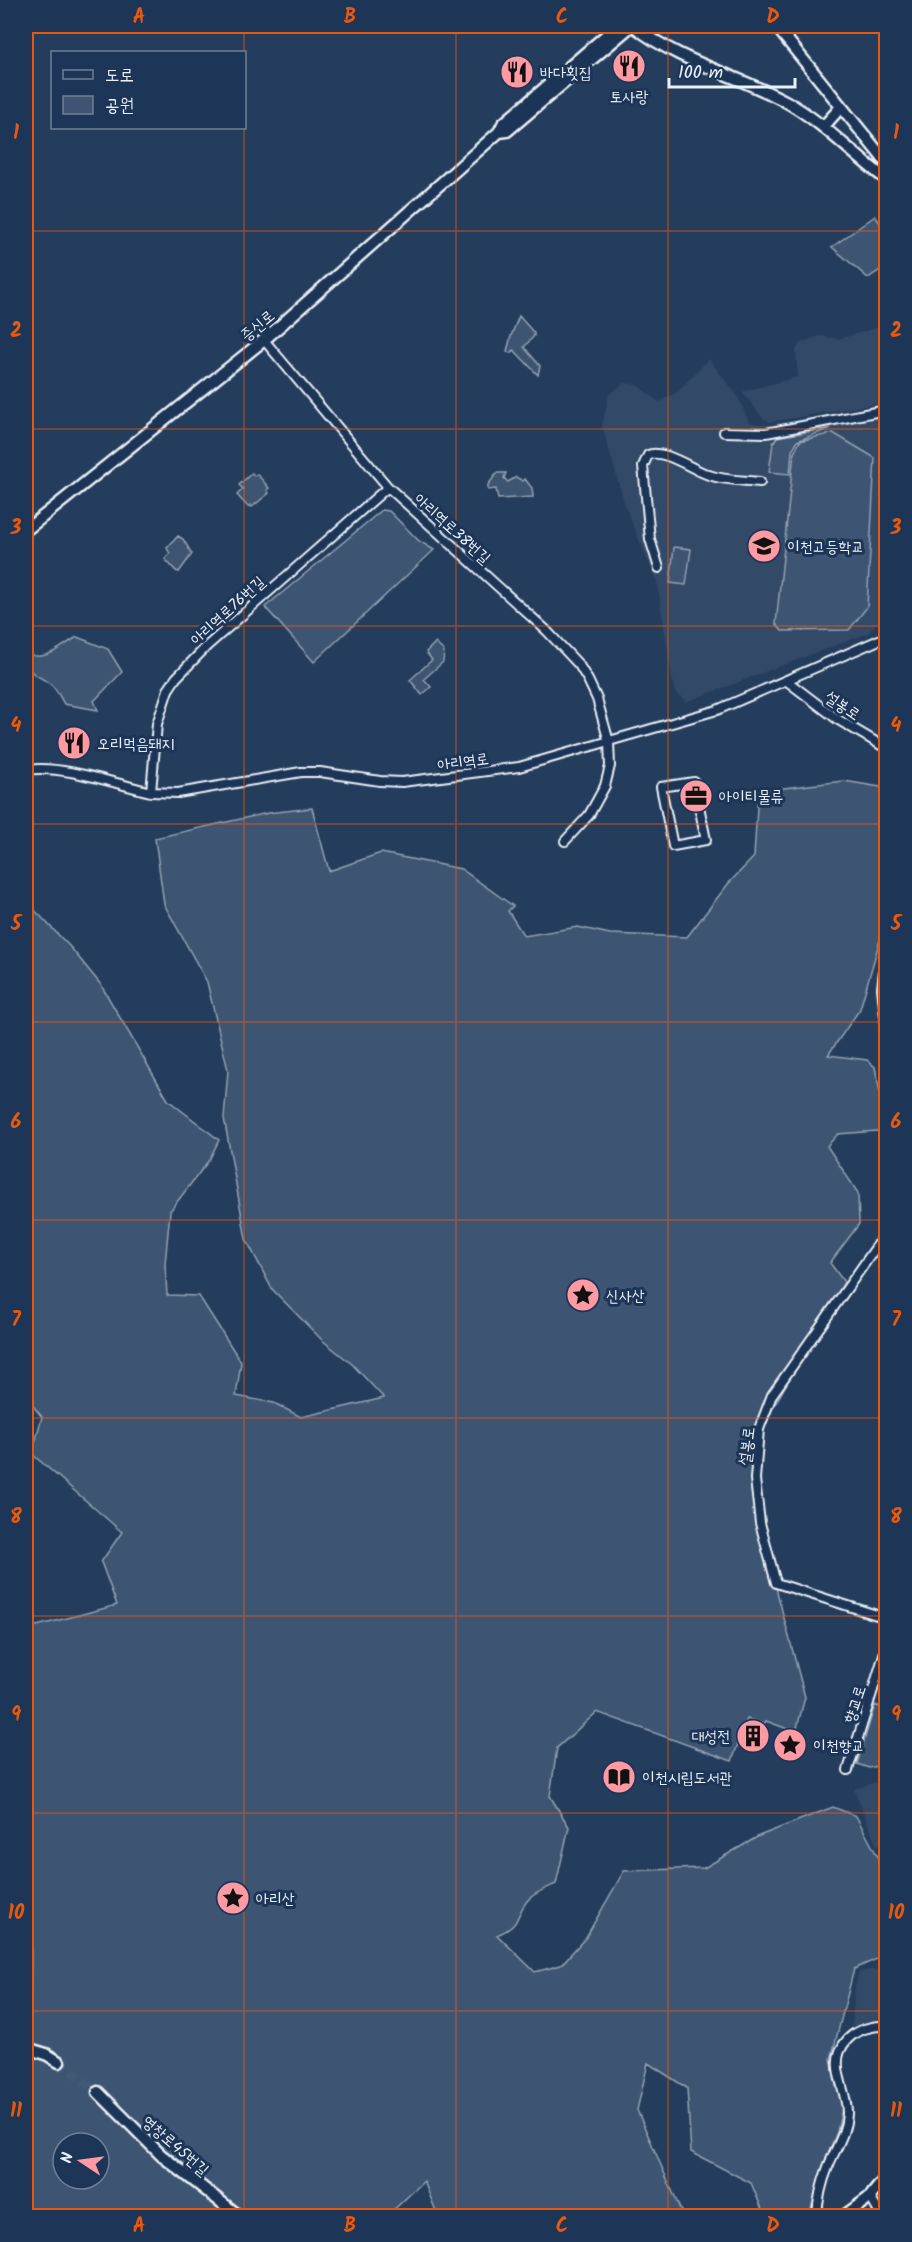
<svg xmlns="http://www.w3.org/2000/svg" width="912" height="2242" font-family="Kalam,'Poor Story',sans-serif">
<rect width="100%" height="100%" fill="#253d5d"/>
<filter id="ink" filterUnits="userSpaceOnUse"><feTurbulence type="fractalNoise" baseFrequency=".0167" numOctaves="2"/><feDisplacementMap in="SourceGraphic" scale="12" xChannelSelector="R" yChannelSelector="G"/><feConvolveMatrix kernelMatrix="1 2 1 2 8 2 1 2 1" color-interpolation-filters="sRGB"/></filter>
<g filter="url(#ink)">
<path fill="#334a68" d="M886,325V402L770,422L763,418L742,392L798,377L796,350L800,343L820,336L838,339Z
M709,359L737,395L748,420L751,423L769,425L886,405V592L884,616L868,633L686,702L674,690L657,582L627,511L602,426L609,395L624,383L637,385L659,402L677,392Z
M886,1779V1842L877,1846L854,1789Z
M886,1968V2022L868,2021L852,2027L855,1987L859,1972Z"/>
<path fill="#3e5472" stroke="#93a2b5" stroke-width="1.5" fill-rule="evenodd" d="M875,216L886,231V266L868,278L832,247Z
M519,316L534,333V336L524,347L540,366L538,375L514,350L510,353L507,351L511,336Z
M831,428L797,441L792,451L790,474L769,472L773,443L777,437Z
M833,433L875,458L867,607L849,630L782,631L776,624L794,453L800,441Z
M252,473L254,476L257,474L269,488L267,490L269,493L252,507L250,505L248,507L237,495L243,489L239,485Z
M497,473H506L504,478L508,482L516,477L523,481L525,479L532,488L533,497L498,499L496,489L488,490V485Z
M382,510L389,511L419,541L434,550L314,662L265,607Z
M178,536L183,539L192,554L179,572L176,571L165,559L170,554L167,548Z
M674,547L691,549L686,585L670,583Z
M77,637L108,649L122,672L94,701L98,710L64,704C60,697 56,688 50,684C35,672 25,676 26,653C45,663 60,647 77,637Z
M435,643L444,651L443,662L424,679L431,687L422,695L410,680L432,660L426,652Z
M844,781L886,788V919L860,1009L828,1055L867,1060L875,1067L886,1124V1133L877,1131L838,1134L827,1146L858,1193L859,1224L830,1263L844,1282L773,1408L756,1446L759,1524L805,1697L796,1732L766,1721L764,1724L747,1719L732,1761L597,1712L557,1748L550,1796L569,1827L556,1884C547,1888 533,1893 527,1901C514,1917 522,1925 497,1935L535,1972L561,1965L586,1937L624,1871L704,1868L759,1836L833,1807L856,1816L886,1872V1955L854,1969L831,2059L843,2104L837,2132L821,2172L809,2216H765L751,2183L691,2152L687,2088L648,2063L637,2110L683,2216H438L424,2181L387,2216H324L315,2208L296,2216H26V2054L30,2049L31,1945L26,1932V1623L37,1626L117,1605L101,1562L122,1532L32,1454L42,1417L26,1397V901L71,948L101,985L168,1100L219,1140L209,1160L170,1211L165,1264L167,1295L199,1296L241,1362L236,1396L274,1403L301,1417L384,1398L352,1364L322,1340L272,1289L246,1239L224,1118L228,1070L207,982L164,904L155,838L268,813L312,808L329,871L381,853L461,869L513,906L508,911L524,936L578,927L610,934L687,937L728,884L754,857L758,791ZM63,2143H99V2179H63Z
M875,1705L886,1709V1764L869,1768L857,1764Z"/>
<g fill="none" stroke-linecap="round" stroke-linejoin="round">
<path stroke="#425874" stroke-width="10" stroke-dasharray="10 5" stroke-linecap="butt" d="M59,2062L98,2092"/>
<defs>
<path id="street" d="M264,340L388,487L546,630L579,665L588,680L597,699L609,742L610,766L605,786L589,815L565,841
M724,432L766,433L886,410
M659,568L650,539L643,466L648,455C663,448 693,470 709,475C725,481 744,480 760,482
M787,681L837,719L886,748
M26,770C61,764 116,784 151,792L178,793L301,772H320L380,781L402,782L519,767L717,710L886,637
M694,782L706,840L673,846L661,787Z
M151,792L157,724L168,690L176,678L207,646L388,487
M886,952L882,988L886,1026
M886,1233L772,1395L759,1429L755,1479L760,1523L776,1583L886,1618
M848,1770L886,1648
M870,2197L881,2216
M817,2216C818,2200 822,2182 828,2167C835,2149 846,2134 847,2114C848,2094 832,2070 840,2051C848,2032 868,2025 886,2026"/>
<path id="secondary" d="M634,26C679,62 735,74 785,101C823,122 852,154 886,179
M776,26L886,162
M824,126L841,107
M499,132L507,131L631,26
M26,530L264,340L499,132L503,124L617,26
M26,2048L46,2054L59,2062
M98,2092L161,2155L239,2216
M844,2216L870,2197L886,2177"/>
</defs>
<use href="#street" stroke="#e8f1f8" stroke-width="12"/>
<use href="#secondary" stroke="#e8f1f8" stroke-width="15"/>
<use href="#street" stroke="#1d3557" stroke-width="8"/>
<use href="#secondary" stroke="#1d3557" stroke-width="10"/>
</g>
</g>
<path fill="none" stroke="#e8590c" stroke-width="1.5" stroke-opacity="0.55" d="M244,26V52M456,26V2216M668,26V2216M244,52V128M244,128V2216M26,231H886M26,429H886M26,626H886M26,824H886M26,1022H886M26,1220H886M26,1418H886M26,1616H886M26,1813H886M26,2011H886"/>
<defs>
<symbol id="restaurant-disc" viewBox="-11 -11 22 22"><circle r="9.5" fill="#ff9aa2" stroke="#1d3557"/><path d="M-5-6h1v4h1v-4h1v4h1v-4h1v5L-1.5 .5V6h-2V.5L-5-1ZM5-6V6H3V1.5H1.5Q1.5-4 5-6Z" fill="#111"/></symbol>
<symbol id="school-disc" viewBox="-11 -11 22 22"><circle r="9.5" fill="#ff9aa2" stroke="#1d3557"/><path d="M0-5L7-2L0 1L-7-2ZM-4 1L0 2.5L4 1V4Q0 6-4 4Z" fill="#111"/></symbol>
<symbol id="office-disc" viewBox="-11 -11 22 22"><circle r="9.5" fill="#ff9aa2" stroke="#1d3557"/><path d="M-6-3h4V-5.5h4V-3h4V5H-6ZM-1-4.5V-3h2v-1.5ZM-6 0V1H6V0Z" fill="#111"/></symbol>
<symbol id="sight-disc" viewBox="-11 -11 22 22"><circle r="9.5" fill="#ff9aa2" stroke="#1d3557"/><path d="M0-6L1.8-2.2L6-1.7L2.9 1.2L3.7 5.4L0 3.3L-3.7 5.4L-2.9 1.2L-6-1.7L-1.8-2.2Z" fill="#111"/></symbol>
<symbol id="building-disc" viewBox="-11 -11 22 22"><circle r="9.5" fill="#ff9aa2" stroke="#1d3557"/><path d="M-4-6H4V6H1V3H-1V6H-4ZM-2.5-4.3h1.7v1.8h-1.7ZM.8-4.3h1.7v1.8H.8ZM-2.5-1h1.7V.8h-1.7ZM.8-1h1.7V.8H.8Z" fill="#111"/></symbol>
<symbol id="library-disc" viewBox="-11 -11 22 22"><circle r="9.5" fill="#ff9aa2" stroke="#1d3557"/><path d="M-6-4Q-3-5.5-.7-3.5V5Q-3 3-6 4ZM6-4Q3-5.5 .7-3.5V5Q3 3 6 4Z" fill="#111"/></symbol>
</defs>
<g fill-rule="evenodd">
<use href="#restaurant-disc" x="610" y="47" width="38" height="38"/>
<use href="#restaurant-disc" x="498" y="53" width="38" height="38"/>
<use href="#school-disc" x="745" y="527" width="38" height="38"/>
<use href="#restaurant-disc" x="55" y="724" width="38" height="38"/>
<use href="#office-disc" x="677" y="777" width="38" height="38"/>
<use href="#sight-disc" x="564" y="1276" width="38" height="38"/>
<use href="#building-disc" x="734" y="1717" width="38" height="38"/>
<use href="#sight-disc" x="771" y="1726" width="38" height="38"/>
<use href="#library-disc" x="600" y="1758" width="38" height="38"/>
<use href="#sight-disc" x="214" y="1879" width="38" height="38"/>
</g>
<g text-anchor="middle" stroke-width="6" stroke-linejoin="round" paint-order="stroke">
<g font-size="16" fill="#e8f1f8" stroke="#1d3557" text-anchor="start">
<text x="540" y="78">바다횟집</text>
<text x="629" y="102" text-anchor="middle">토사랑</text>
<text x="787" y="552">이천고등학교</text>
<text x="97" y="749">오리먹음돼지</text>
<text x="719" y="802">아이티물류</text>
<text x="606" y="1301">신사산</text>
<text x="730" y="1742" text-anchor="end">대성전</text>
<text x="813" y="1751">이천향교</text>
<text x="642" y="1783">이천시립도서관</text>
<text x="256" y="1904">아리산</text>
</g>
<g font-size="16" fill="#e8f1f8" stroke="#1d3557">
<text transform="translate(257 325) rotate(-40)" y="6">증신로</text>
<text transform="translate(453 528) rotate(42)" y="6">아리역로38번길</text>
<text transform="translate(227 610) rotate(-42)" y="6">아리역로76번길</text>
<text transform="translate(843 705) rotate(34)" y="6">설봉로</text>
<text transform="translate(463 761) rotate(-8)" y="6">아리역로</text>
<text transform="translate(746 1446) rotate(-83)" y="6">설봉로</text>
<text transform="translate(854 1704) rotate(-72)" y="6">향교로</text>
<text transform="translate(176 2145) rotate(41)" y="6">영창로45번길</text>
</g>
</g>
<rect width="912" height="2242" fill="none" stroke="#1d3557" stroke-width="66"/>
<rect x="51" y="51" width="195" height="78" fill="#1d3557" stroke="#6e8097" stroke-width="1.5"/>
<rect x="63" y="70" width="30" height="9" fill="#1d3557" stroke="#6e8097" stroke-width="1.5"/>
<text x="105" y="81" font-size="18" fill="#e8f1f8">도로</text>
<rect x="63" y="96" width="30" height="18" fill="#3e5472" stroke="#6e8097" stroke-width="1.5"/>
<text x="105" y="111" font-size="18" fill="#e8f1f8">공원</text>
<g transform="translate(81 2161) rotate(283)"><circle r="28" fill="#1d3557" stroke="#6e8097" stroke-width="1.5"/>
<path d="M0-4.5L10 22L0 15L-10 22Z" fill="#ff9aa2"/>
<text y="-9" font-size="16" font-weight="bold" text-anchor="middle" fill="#e8f1f8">N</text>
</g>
<path d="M669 78v9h126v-9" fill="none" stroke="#e8f1f8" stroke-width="3"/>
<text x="678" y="78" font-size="18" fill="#e8f1f8" stroke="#1d3557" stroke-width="4.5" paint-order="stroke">100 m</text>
<rect x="33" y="33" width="846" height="2176" fill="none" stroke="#e8590c" stroke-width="2"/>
<g font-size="20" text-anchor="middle" font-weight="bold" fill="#e8590c">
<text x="139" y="23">A</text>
<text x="350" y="23">B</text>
<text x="562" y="23">C</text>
<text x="773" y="23">D</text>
<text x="16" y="139">1</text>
<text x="896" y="139">1</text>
<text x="16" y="337">2</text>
<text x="896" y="337">2</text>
<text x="16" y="534">3</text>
<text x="896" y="534">3</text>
<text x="16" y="732">4</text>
<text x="896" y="732">4</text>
<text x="16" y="930">5</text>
<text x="896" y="930">5</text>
<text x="16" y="1128">6</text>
<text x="896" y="1128">6</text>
<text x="16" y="1326">7</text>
<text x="896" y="1326">7</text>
<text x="16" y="1523">8</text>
<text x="896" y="1523">8</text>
<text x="16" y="1721">9</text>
<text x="896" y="1721">9</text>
<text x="16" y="1919">10</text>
<text x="896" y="1919">10</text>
<text x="16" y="2117">11</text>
<text x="896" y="2117">11</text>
<text x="139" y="2232">A</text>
<text x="350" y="2232">B</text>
<text x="562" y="2232">C</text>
<text x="773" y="2232">D</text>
</g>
</svg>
